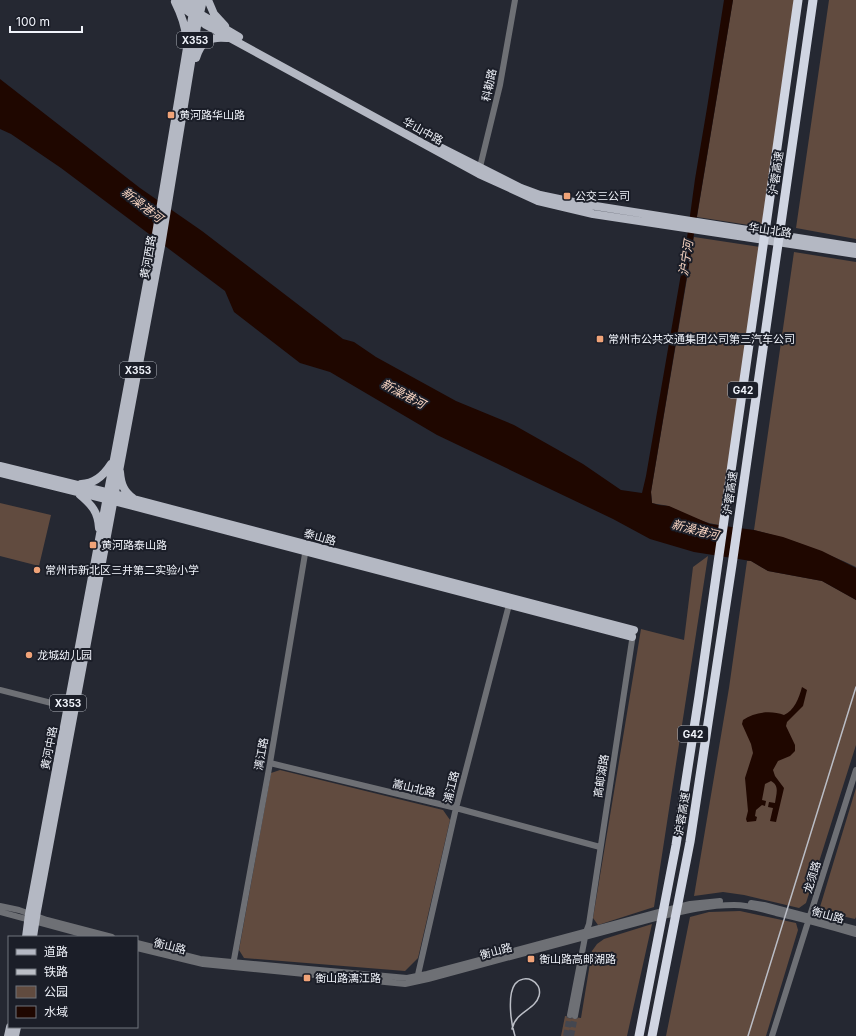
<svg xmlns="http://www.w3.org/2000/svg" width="856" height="1036" font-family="Inter,'Noto Sans SC',sans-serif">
<rect width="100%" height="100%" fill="#252832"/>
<path fill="#614b3f" d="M733,0H794L762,227L697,217Z
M829,0H856V239L796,228Z
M694,237L760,247L720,525C702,523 686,514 670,507C665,504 658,505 652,503L651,492Z
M794,252L856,262V567C822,551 791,539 754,530Z
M0,503L51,515L39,566L0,556Z
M708,556L654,907L598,925L593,918L641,629L684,640L693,567Z
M747,561H751L768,571L822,581L856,600V745L806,903L799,908L744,895L723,892L694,896L729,688Z
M280,770L443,810L450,820L418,958L405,971L244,958L239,950L271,773Z
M856,788V917L855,919L824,912L820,907Z
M740,911L796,923L798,930L766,1036H666L690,917L709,912Z
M652,924L627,1036H561L565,1016L581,1018L592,951L597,944L604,939Z"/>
<path fill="#1f0700" d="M724,0H733L651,492L652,503L659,505L669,506L710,524L754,530L783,537L822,551L856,568V600L822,581L768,571L751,561L694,552L650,539L613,519L437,435L330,372L300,363L234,312L225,291L61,168L11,134L0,129V79L140,188L202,231L343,339L354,342L376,357L456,401L514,425L583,464L621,490L642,493L646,476L686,245L695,179L707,108Z
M802,687L807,690L803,706L787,722L786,726L795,745V751L790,756L778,761L773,770L775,776L784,788L776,822L770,821L773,808L768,807L769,802L775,803C776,794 780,786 771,781L765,784L762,800L766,801L765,806L762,805L756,810L755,816L757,817L756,821L747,822L746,819L748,811L745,778L753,753L751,744L742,724L743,720C754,712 771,710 784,715C794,711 799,698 802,687Z"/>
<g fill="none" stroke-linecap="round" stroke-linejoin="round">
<path stroke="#444750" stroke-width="6" stroke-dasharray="6 3" stroke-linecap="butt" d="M566,1036L570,1015
M571,1036L575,1016"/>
<path stroke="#6e7075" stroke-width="6" d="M479,171L500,85L515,0
M0,690L71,708
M270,763L456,808L600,847
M751,903L764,905L856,929
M0,906L19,910L47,920L112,937
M0,912L93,937
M137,943L200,959L407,978L427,974L659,912L690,904L720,901
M137,948L203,964L405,984L428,979L659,917C684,911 708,905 734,905C748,905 763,909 776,913C803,919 829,926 856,934
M233,965L270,763L306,548
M417,979L456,808L510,601
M570,1015L586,932L589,924L633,634
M575,1016L586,957
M772,1036L856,770"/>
<path stroke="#b4b8c3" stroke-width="8" d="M177,0L185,9L206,25L479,174L538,201L593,214L856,254
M185,0L200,14L239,37
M208,0L214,14L225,26
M175,2C181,14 185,24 186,37
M196,58C201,42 209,36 227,38
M438,146L521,188L540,195L583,204L856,247
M0,466L114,494L634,630
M120,472C121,484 124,492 133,498
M0,473L114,501L632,637
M81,484C95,484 104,475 111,464
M80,495C92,505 98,512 99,528
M26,937L29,914L155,240L195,0
M33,937L37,911L161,246L197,26L203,0
M8,1036L10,1027
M15,1036L17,1027"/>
<path stroke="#d0d5e2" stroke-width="9" d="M639,1036L676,845L699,696L798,0
M652,1036L690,842L732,565L813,0"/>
<path stroke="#bbbec6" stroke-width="1.5" d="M512,1029C516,1011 535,1010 539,996C543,981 524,973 515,984C507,995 511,1024 515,1036
M748,1036L856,687"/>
</g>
<g fill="#f0a378" stroke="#1b1e28" stroke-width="1.5">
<rect x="167" y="111" width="8" height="8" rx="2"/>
<rect x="563" y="192" width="8" height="8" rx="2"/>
<rect x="596" y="335" width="8" height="8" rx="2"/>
<rect x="89" y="541" width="8" height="8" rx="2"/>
<circle cx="37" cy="570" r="4"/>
<circle cx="29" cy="655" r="4"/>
<rect x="527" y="955" width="8" height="8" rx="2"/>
<rect x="303" y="974" width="8" height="8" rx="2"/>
</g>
<g text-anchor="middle" stroke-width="4" stroke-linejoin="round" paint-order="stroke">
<g fill="#1b1e28" stroke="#b1b4bc" stroke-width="1">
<rect x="177" y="32" width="36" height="16" rx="3"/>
<rect x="120" y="362" width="36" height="16" rx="3"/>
<rect x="728" y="382" width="30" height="16" rx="3"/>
<rect x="50" y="695" width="36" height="16" rx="3"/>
<rect x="678" y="726" width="30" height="16" rx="3"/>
</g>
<g font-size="10" font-weight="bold" fill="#f1f4fb">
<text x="195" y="44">X353</text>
<text x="138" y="374">X353</text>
<text x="743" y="394">G42</text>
<text x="68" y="707">X353</text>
<text x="693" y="738">G42</text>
</g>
<g font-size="11" fill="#f1f4fb" stroke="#1b1e28">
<text transform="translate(489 85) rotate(-78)" y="4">科勒路</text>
<text transform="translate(423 131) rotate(29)" y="4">华山中路</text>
<text transform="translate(776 173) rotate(-82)" y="4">沪蓉高速</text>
<text transform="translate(770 230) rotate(8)" y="4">华山北路</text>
<text transform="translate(148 257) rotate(-80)" y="4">黄河西路</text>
<text transform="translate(730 493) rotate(-82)" y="4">沪蓉高速</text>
<text transform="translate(320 537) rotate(15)" y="4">泰山路</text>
<text transform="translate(49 748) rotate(-79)" y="4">黄河中路</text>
<text transform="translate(261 754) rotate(-80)" y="4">漓江路</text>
<text transform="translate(601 776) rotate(-81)" y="4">高邮湖路</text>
<text transform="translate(451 787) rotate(-76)" y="4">浦江路</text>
<text transform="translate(414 788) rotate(13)" y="4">嵩山北路</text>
<text transform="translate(682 814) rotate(-81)" y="4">沪蓉高速</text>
<text transform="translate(812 877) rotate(-73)" y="4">龙须路</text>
<text transform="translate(828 915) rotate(15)" y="4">衡山路</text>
<text transform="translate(170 946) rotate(14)" y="4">衡山路</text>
<text transform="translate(496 951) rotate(-15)" y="4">衡山路</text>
</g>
<g font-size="11" fill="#f1f4fb" stroke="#1b1e28" text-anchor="start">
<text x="179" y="119">黄河路华山路</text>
<text x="575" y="200">公交三公司</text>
<text x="608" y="343">常州市公共交通集团公司第三汽车公司</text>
<text x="101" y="549">黄河路泰山路</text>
<text x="45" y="574">常州市新北区三井第二实验小学</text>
<text x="37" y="659">龙城幼儿园</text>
<text x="539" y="963">衡山路高邮湖路</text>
<text x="315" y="982">衡山路漓江路</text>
</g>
<g font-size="12" font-style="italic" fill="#fad6c3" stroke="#1b1e28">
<text transform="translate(142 205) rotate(38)" y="4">新澡港河</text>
<text transform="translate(686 258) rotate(-81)" y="4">沪宁河</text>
<text transform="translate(403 394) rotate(28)" y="4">新澡港河</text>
<text transform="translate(695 530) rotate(14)" y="4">新澡港河</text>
</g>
</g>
<rect x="8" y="936" width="130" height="92" fill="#1b1e28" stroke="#71747c"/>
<rect x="16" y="949" width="20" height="6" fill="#b4b8c3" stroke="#71747c"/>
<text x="44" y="956" font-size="12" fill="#f1f4fb">道路</text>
<rect x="16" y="969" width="20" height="6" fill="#bbbec6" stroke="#71747c"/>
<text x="44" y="976" font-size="12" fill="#f1f4fb">铁路</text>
<rect x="16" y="986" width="20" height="12" fill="#614b3f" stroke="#71747c"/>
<text x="44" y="996" font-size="12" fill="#f1f4fb">公园</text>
<rect x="16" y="1006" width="20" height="12" fill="#1f0700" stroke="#71747c"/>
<text x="44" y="1016" font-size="12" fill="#f1f4fb">水域</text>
<path d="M10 26v6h72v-6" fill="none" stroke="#f1f4fb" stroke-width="2"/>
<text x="16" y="26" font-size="12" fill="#f1f4fb" stroke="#1b1e28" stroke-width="3" paint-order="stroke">100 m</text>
</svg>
